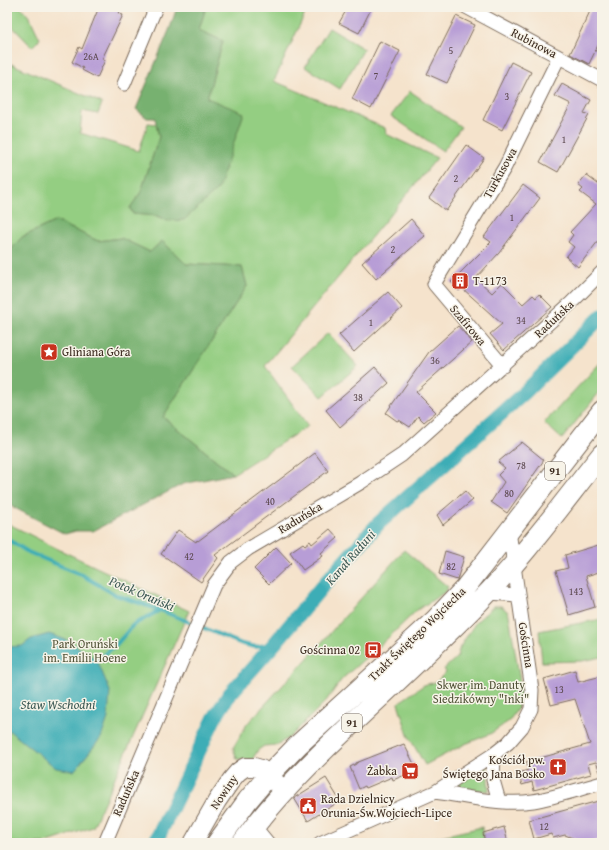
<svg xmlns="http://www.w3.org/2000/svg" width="609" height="850" font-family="'Gentium Book Plus',serif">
<rect width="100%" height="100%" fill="#f7f3e8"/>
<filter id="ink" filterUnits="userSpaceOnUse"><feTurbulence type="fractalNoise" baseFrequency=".025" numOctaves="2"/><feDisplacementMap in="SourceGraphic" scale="8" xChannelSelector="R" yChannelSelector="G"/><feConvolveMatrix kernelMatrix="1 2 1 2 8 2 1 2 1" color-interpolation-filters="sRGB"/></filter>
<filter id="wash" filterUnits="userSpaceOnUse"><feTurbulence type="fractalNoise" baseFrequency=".012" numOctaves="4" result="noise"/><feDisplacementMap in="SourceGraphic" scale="16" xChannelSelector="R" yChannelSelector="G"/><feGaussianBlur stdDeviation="0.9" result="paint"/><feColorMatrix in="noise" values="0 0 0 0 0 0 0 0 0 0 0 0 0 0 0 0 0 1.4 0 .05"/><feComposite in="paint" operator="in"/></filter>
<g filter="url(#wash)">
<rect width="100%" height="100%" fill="#f5e3cc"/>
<path fill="#94ce82" stroke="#687c50" d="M7,7H21L30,18L40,39L32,47L7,21Z
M206,7H308L274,81L385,128L386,134L437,158L265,366L308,426L233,474L163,417L247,286L242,267L186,264L162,241L150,252L121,238L98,241L56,221L22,237L7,254V62L102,103L98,114L82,111L80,133L139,151L148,123L156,124L159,137L141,192L130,208L133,214L157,216L168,221L207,98L223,41L199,30Z
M329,28L364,49L340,89L305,67Z
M410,91L461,127L443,151L391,116Z
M328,333L358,366L322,397L292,366Z
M602,361V389L562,439L544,423Z
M7,523L58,549L189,611L93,827L45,843H7Z
M404,550L448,587L445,592L417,610L389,637L342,679L326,701L290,737L277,745L264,746L258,750L252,760L237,759L233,748L247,724L305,661Z
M494,606H501L508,612L509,615L522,693L518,708L509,721L490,734L465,744L425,765L408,735L398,703L424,685L436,682L446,672L444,669L457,657L460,647L476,622Z
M602,619V657L582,661L542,662L539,631Z
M487,767L489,791L448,788V787Z
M482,827L485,843H425L424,840Z"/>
<path fill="#77b170" stroke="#596e47" d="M177,7H206L199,30L223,41L207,98L244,113L218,189L184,220L168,221L157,216L133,214L130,208L141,192L159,137L155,118H147L136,109L170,28Z
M56,221L98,241L121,238L150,252L162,241L186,264L242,267L247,286L163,417L233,474L183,484L93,531H76L65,534L7,504V254L22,237Z"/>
<path fill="#3cadb6" stroke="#3c6c6a" d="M49,634L69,641L97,660L110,691L108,718L101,738L74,771L56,768L7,729V647L22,646L31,639Z"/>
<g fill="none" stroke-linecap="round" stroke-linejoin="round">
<path stroke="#3cadb6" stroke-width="4" d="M7,539L28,552L82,575L116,595L160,610L242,644L256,647L275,643
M97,660L116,645L133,625L160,610"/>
<path stroke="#3cadb6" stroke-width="15" d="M155,843L214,719L229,695L275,643L320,589L379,523L524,393L602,316"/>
</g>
<g id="blocks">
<path fill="#b79dd6" d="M99,7H121L119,14L123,15L102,59L105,60L97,78L82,70L83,68L72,62L79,47L82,49Z
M348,7H372L359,33L339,23Z
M592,7H602V37L589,64L570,54Z
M456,16L475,25L447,83L427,74Z
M380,41L400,51L371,109L352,99Z
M511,62L531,72L502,130L483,120Z
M562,84L591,100L584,113L589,115L558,172L540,162L571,104L555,96Z
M466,145L484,158L446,211L429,198Z
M586,175L602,187V236L578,267L566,257L574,247L568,242L573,235L570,232L596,204L580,192L583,189L578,185Z
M523,185L540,198L499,253L476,278L492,293L502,283L523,304L533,295L536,298L539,294L552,307L504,350L490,334L502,324L462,288L459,291L451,282L491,242L484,237Z
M411,219L425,236L376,279L362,263Z
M388,292L402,308L354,352L339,335Z
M458,326L472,342L416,392L436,412L424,422L418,416L410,427L399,420L397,421L386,413L429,352Z
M375,367L389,383L340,427L326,410Z
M522,442L544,460L507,513L491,502L504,482L498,475L505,468L498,462Z
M315,453L328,471L215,555L218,558L201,582L161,554L178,530L196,542L197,540L198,541Z
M465,491L473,500L443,525L437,515Z
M330,529L338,538L321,553L323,556L303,570L290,552L303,543L305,545L310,541L312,544Z
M602,544V571L586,576L595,607L569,615L556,571L568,568L565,555Z
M276,547L291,563L269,584L254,569Z
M445,551L464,557L457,580L439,574Z
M575,670L578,682L602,676V772H600L596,762L588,764L591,774L534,790L532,782L522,785L520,779L519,773L528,770L526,762L590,744L575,699L551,705L544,679Z
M404,744L417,770L393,780L392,777L366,788L365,786L359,789L350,767L356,764V763Z
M326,778L340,801L308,821L294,798Z
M602,800V839L589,843H577L575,839L565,835L553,838L551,834L534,839L529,820Z
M504,827L508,843H485L483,833Z"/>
</g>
</g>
<g filter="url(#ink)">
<use href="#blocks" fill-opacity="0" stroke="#7c6b5b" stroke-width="1"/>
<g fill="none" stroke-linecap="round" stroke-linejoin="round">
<defs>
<path id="street" d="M466,7L602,80
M124,84L156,7
M503,366L434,284L505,167L559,57
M488,593L518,595
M494,754L493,780L499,801
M435,792C466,796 503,806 533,801C556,797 579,789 602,783
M254,826L268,843
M105,843L214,585L231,562L248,549L360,483L402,455L571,303L602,272
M320,843L435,792L494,754L508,743L522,727L531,709L532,690L509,531"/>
<path id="secondary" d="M193,843L217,801L232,779L238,772L245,767H254L261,769L284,790"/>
<path id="primary" d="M217,843L248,800L269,775L299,744L434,621L465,588L602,411
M242,843C271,803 305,768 341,734C387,690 434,648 478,603C524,557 562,504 602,454"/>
</defs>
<use href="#street" stroke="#7c6b5b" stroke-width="15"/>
<use href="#secondary" stroke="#7c6b5b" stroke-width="20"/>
<use href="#primary" stroke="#7c6b5b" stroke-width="22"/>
<use href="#street" stroke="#fff" stroke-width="13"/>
<use href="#secondary" stroke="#fff" stroke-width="18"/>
<use href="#primary" stroke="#fff" stroke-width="20"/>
</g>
</g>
<defs>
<symbol id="building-square" viewBox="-11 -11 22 22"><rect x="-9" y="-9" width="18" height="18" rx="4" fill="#c8321e" stroke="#f7f3e8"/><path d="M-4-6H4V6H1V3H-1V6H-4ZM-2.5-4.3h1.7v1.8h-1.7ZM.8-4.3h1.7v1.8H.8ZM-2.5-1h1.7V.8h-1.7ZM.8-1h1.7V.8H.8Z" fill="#fff"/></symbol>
<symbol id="sight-square" viewBox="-11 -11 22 22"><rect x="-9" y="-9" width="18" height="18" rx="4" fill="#c8321e" stroke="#f7f3e8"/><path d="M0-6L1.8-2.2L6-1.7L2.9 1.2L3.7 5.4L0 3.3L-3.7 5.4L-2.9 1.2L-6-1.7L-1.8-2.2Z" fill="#fff"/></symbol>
<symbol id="bus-square" viewBox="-11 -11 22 22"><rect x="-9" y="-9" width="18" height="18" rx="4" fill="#c8321e" stroke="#f7f3e8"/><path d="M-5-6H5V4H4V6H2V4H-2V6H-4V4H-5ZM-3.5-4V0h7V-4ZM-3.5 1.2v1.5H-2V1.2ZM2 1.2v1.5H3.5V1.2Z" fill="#fff"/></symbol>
<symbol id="church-square" viewBox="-11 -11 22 22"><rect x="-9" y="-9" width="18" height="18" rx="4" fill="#c8321e" stroke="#f7f3e8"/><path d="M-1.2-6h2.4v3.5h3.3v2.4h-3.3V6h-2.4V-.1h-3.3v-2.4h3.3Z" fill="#fff"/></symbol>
<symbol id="supermarket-square" viewBox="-11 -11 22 22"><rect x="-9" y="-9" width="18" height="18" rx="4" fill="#c8321e" stroke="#f7f3e8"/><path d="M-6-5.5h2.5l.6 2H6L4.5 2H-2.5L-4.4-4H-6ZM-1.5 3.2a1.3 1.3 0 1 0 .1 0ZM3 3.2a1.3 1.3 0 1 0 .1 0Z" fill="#fff"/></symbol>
<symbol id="civic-square" viewBox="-11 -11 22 22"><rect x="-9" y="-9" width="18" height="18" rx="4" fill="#c8321e" stroke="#f7f3e8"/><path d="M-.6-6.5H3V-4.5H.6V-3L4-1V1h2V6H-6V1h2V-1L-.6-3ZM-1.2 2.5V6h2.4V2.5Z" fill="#fff"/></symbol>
</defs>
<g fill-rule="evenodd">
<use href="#building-square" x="450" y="271" width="20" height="20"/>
<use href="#sight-square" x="39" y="342" width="20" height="20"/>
<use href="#bus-square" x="363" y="640" width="20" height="20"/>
<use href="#church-square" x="548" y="757" width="20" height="20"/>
<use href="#supermarket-square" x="400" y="761" width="20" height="20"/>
<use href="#civic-square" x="298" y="796" width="20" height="20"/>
</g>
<g text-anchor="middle" stroke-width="3" stroke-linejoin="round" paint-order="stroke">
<g font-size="10" fill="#5a474c">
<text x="451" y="54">5</text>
<text x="91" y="60">26A</text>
<text x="376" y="79">7</text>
<text x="507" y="100">3</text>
<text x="564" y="143">1</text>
<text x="456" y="182">2</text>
<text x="512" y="221">1</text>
<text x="393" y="253">2</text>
<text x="521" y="324">34</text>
<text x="371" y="326">1</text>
<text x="435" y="364">36</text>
<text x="358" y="401">38</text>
<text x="521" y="469">78</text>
<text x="509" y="497">80</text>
<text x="270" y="505">40</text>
<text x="189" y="560">42</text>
<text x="451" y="570">82</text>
<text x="576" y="595">143</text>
<text x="559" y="693">13</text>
<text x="544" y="830">12</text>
</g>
<g fill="#f7f3e8" stroke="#73665b" stroke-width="1">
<rect x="545" y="462" width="20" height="18" rx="3"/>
<rect x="342" y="714" width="20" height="18" rx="3"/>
</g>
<g font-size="11" font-weight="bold" fill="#3b2a1e">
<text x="555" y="475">91</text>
<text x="352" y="727">91</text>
</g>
<g font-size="12" fill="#3b2a1e" stroke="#f7f3e8">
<text transform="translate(534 43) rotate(28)" y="4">Rubinowa</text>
<text transform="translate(500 173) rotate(-61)" y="4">Turkusowa</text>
<text transform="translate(554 319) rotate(-43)" y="4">Raduńska</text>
<text transform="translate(468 325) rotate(50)" y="4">Szafirowa</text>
<text transform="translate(300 518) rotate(-31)" y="4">Raduńska</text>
<text transform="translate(417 634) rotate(-44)" y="4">Trakt Świętego Wojciecha</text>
<text transform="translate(526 645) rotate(81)" y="4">Gościnna</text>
<text transform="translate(224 792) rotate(-56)" y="4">Nowiny</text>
<text transform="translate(126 793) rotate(-66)" y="4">Raduńska</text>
</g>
<g font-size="12" fill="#3b2a1e" stroke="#f7f3e8" text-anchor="start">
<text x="473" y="285">T-1173</text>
<text x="62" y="356">Gliniana Góra</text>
<text x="360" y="654" text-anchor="end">Gościnna 02</text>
<text x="545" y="764" text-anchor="end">Kościół pw.<tspan x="545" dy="14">Świętego Jana Bosko</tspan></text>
<text x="397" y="775" text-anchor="end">Żabka</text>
<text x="321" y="803">Rada Dzielnicy<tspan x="321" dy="14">Orunia-Św.Wojciech-Lipce</tspan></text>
</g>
<g font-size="12" fill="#515337" stroke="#f7f3e8">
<text x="85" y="648">Park Oruński<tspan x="85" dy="14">im. Emilii Hoene</tspan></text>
<text x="481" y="689">Skwer im. Danuty<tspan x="481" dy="14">Siedzikówny "Inki"</tspan></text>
</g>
<g font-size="13" font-style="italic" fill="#3b5853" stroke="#f7f3e8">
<text transform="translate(350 557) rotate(-49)" y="5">Kanał Raduni</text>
<text transform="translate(142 593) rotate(23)" y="5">Potok Oruński</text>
<text x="58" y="709">Staw Wschodni</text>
</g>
</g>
<rect width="609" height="850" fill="none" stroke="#f7f3e8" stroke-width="24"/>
</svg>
